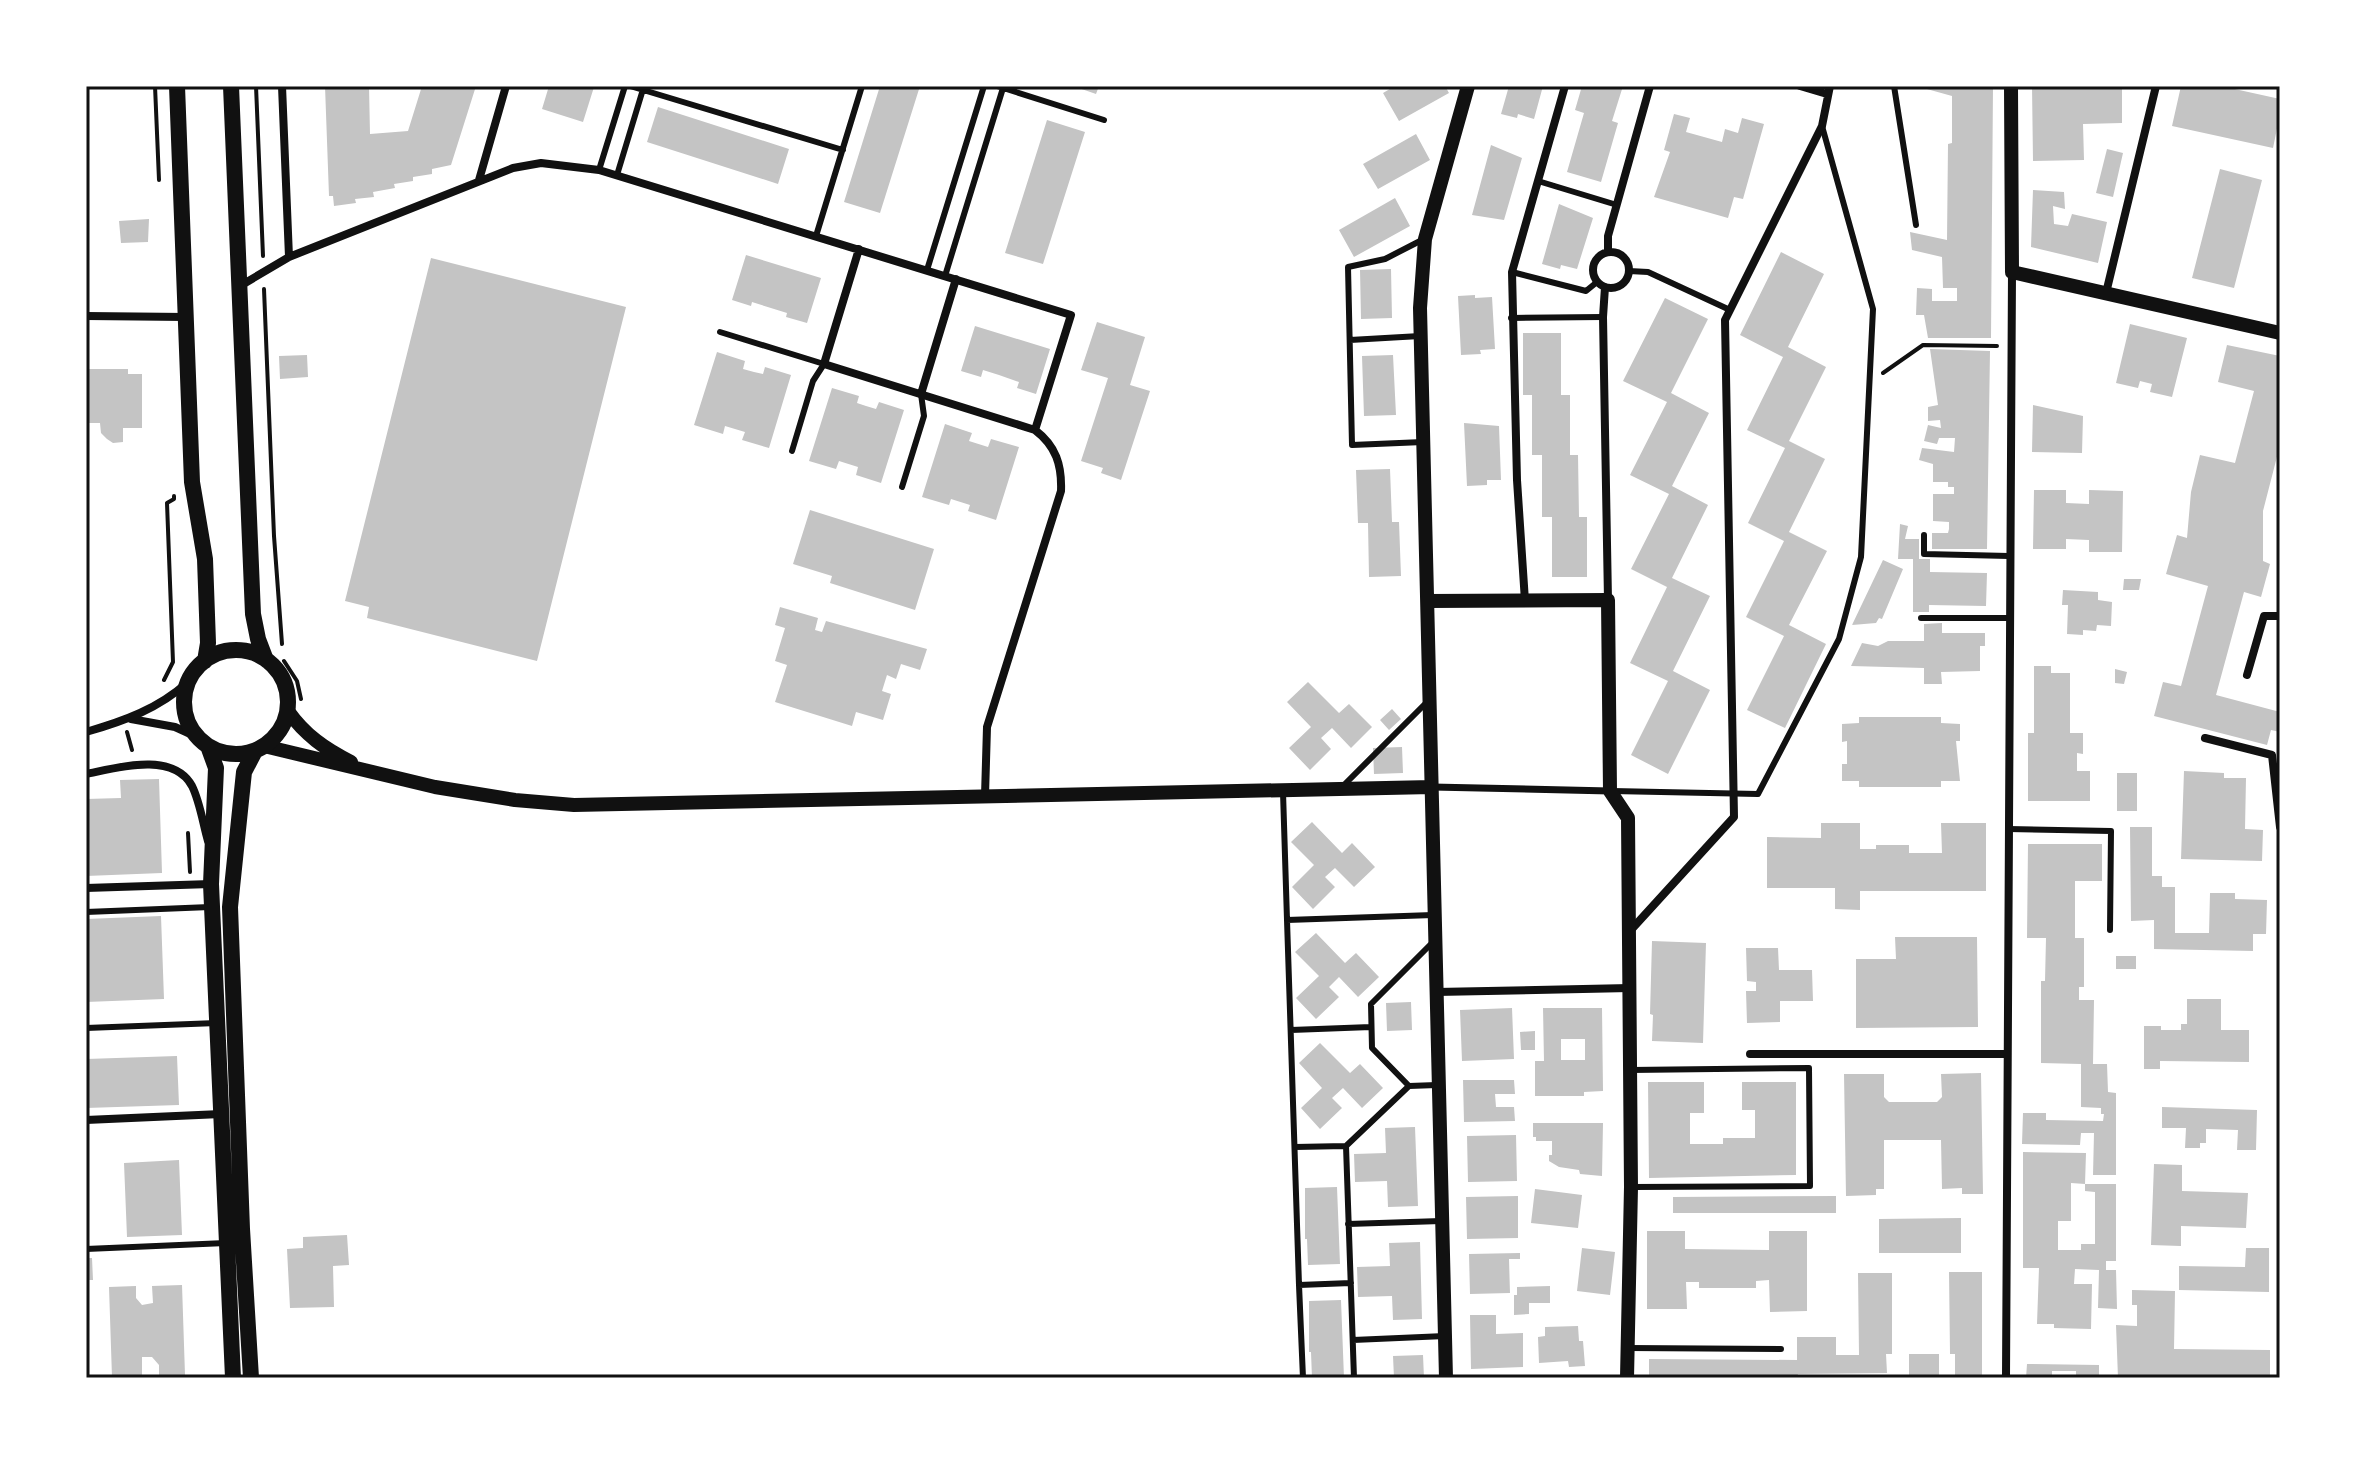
<svg xmlns="http://www.w3.org/2000/svg" width="2366" height="1464" font-family="'Roboto Condensed',sans-serif">
<rect width="100%" height="100%" fill="#fff"/>
<path fill="#c4c4c4" fill-rule="evenodd" d="M325,86H369L370,134L408,131L422,86H476L451,165L432,169V174L413,177V181L394,184L395,188L373,192L374,197L355,199L356,203L334,206L333,196H329Z
M549,86L594,87L583,122L542,109Z
M880,86H920L880,213L844,202Z
M1073,86H1099L1096,94Z
M1395,86H1445L1449,93L1399,121L1383,93Z
M1509,86H1543L1534,119L1518,114L1517,118L1501,114Z
M1582,86H1623L1612,121L1618,123L1601,182L1567,172L1584,113L1575,110Z
M1916,86H1993L1991,338H1928L1924,315H1916L1917,288L1932,289V301H1957V288H1943L1942,257L1912,250L1910,232L1947,240L1948,144L1952,143V96Z
M2032,86H2122V123L2083,124L2084,160L2033,161Z
M2181,86H2221L2280,99V114L2273,148L2172,126Z
M658,107L789,149L778,184L647,142Z
M1674,114L1690,118L1686,132L1722,142L1725,129L1738,133L1742,118L1764,124L1743,199L1734,197L1728,218L1654,197L1670,152L1664,150Z
M1047,120L1085,132L1043,264L1005,253Z
M1416,134L1430,160L1378,189L1363,164Z
M1491,145L1522,158L1504,220L1472,215Z
M2107,149L2123,153L2113,197L2096,193Z
M2220,169L2262,180L2234,288L2192,278Z
M2033,190L2064,192L2065,209L2053,206L2054,224L2068,226L2072,214L2107,222L2098,263L2031,247Z
M1395,198L1410,226L1354,257L1339,230Z
M1559,204L1593,218L1577,269L1561,265L1560,269L1542,264Z
M149,219L148,242L121,243L119,221Z
M1781,252L1824,274L1788,347L1826,367L1789,441L1825,459L1789,532L1827,551L1789,625L1826,644L1785,728L1747,710L1784,636L1746,617L1784,541L1748,523L1785,448L1747,430L1783,357L1740,335Z
M746,255L821,278L807,323L786,317L787,313L752,302L751,306L732,300Z
M431,258L626,307L537,661L367,618L369,607L345,601Z
M1391,269L1392,318L1361,319L1360,270Z
M1475,295V298L1492,297L1495,349L1480,350L1481,354L1461,355L1458,296Z
M1665,298L1708,319L1671,393L1709,413L1672,486L1708,505L1672,578L1710,596L1673,671L1710,690L1668,774L1631,755L1668,681L1630,663L1667,587L1631,569L1669,494L1630,475L1667,402L1623,381Z
M1097,322L1145,337L1130,385L1150,391L1121,480L1101,473L1103,468L1081,461L1108,378L1081,370Z
M2130,324L2187,338L2172,397L2150,392L2152,384L2140,381L2138,388L2116,383Z
M975,326L1050,349L1036,394L1017,388L1019,382L999,375L983,370L981,377L961,371Z
M1523,333H1561V395H1570V455H1578L1579,517H1587V577H1552V517H1542V455H1532V395H1523Z
M2227,345L2280,356V445L2263,511V561L2270,564L2261,597L2244,592L2216,695L2280,712V732L2271,730L2267,745L2154,716L2163,682L2181,686L2208,586L2166,574L2177,535L2187,538L2191,492L2200,455L2235,463L2254,391L2218,382Z
M1930,349L1990,351L1987,549H1932V533H1948L1949,529V522L1933,521V494H1954V487H1948V482H1933V464L1919,460L1922,448L1954,452L1955,438H1939L1937,444L1924,441L1928,425L1941,428L1940,420L1928,421V407L1938,405Z
M717,352L745,361L743,369L754,372L763,374L765,367L791,375L769,448L742,440L745,432L725,426L723,434L694,425Z
M307,355L308,377L280,379L279,356Z
M1393,355L1396,415L1364,416L1362,356Z
M86,369H128V374H142V428H123V442L113,443L107,439L101,433L100,423H86Z
M832,388L859,396L857,403L866,406L876,409L879,402L904,410L881,483L856,475L858,467L839,461L836,469L809,461Z
M2033,405L2083,416L2082,453L2032,452Z
M1464,423L1499,426L1501,480H1487V485L1467,486Z
M945,424L972,433L969,441L988,447L991,439L1019,447L996,520L968,511L970,505L951,499L949,505L922,497Z
M1390,469L1392,522H1399L1401,576L1369,577L1368,523H1358L1356,470Z
M2034,490H2066V503L2089,504V490L2123,491L2122,552H2089V540L2066,539V549H2033Z
M810,510L934,549L915,610L830,583L832,576L793,564Z
M1900,524L1908,526L1905,539H1919V559H1930V572L1987,573L1986,606L1929,605V612H1913V559H1898Z
M1883,560L1903,569L1882,619L1879,618L1876,623L1852,625Z
M2124,579H2141L2139,590H2123Z
M2063,590L2098,592V600L2112,602L2111,626L2097,625L2096,631L2083,630V635L2067,634L2068,605H2062Z
M780,607L818,618L815,630L822,632L826,621L927,649L920,670L901,664L896,679L887,675L882,691L891,694L883,720L856,712L852,726L775,702L787,665L775,661L785,628L775,625Z
M1942,623V633H1985V646H1980V671L1941,672L1942,684H1924V668L1851,666L1862,643L1878,646L1888,641H1924V624Z
M2034,666H2051V673H2070V733H2083V754L2077,753V771H2090V801H2028V733H2034Z
M2115,669L2127,672L2124,684L2115,683Z
M1308,682L1339,713L1349,704L1372,727L1351,748L1332,728L1321,738L1331,749L1310,770L1289,748L1311,727L1287,702Z
M1392,709L1401,719L1389,730L1380,720Z
M1859,717H1941V723L1960,724V741H1956L1960,781H1941V787H1859V781H1842V764H1847V741L1842,742V724L1859,723Z
M1402,747L1403,773L1374,774L1373,748Z
M2184,771L2224,773V778H2246L2245,829L2263,830L2262,861L2181,859Z
M2117,773H2137V811H2117Z
M159,779L162,873L86,876V799L121,798L120,780Z
M1312,822L1342,853L1352,843L1375,867L1354,887L1335,868L1325,877L1335,887L1313,909L1292,887L1314,865L1291,842Z
M1821,823H1860V849H1876V845H1909V853H1942L1941,823H1986V891H1860V910L1835,909V888H1767V837L1821,838Z
M2130,827H2152V876H2162V887H2175V933H2209L2210,893H2235V899L2267,900L2266,934H2253V951L2154,949V920L2131,921Z
M2028,844H2102V881H2075V938H2084V987H2079V1000H2094L2093,1064H2107L2108,1092L2116,1093V1175H2093L2094,1133H2081L2080,1145L2022,1144L2023,1113H2046V1120L2103,1121L2104,1114H2101V1108L2081,1107V1064L2041,1063V981H2045L2046,938H2027Z
M161,916L164,999L86,1002V919Z
M1316,933L1345,963L1356,953L1379,977L1358,997L1339,977L1329,987L1339,997L1316,1019L1296,998L1319,976L1295,952Z
M1895,937H1977L1978,1027L1856,1028V959H1896Z
M1652,941L1706,943L1703,1043L1652,1041L1653,1015L1650,1014Z
M1746,948H1778L1779,970H1812L1813,1001H1780V1022L1747,1023L1746,991H1756V982L1747,981Z
M2116,956H2136V969H2116Z
M2187,999H2221V1030H2249V1062L2160,1061V1069H2144V1026H2161V1030H2181V1024H2187Z
M1411,1002L1412,1030L1387,1031L1386,1003Z
M1512,1008L1514,1059L1462,1061L1460,1010Z
M1543,1008H1602L1603,1091L1584,1092V1096H1535V1061H1544ZM1561,1039H1585V1060H1561Z
M1535,1031V1050H1521L1520,1032Z
M1320,1043L1350,1073L1360,1064L1383,1088L1362,1108L1343,1088L1332,1098L1342,1108L1320,1129L1301,1108L1322,1088L1299,1063Z
M177,1056L179,1105L86,1108V1059Z
M1981,1073L1983,1194H1962V1188L1942,1189L1941,1140H1884V1189H1876V1195L1846,1196L1844,1074H1884V1097L1889,1102H1937L1942,1097L1941,1074Z
M1463,1080H1514L1515,1094H1495L1496,1107H1514L1515,1121L1464,1122Z
M1648,1082H1704V1113H1690V1144H1723V1138H1755V1110H1742V1082H1796V1175L1649,1178Z
M2162,1107L2257,1110L2256,1150H2237L2238,1130L2206,1129V1143H2200V1148H2185L2186,1128H2162Z
M1533,1123H1603L1602,1176L1580,1174L1579,1170L1559,1167L1549,1161V1155H1552V1141H1536V1137H1533Z
M1415,1127L1418,1206L1388,1207L1387,1181L1355,1182L1354,1154L1386,1153L1385,1128Z
M1516,1135L1517,1181L1468,1182L1467,1136Z
M2023,1152L2086,1153L2085,1184L2071,1183V1221H2058V1250H2081V1244H2095V1192L2085,1191V1184H2116V1261H2106V1270H2116L2117,1309L2098,1308L2099,1270L2075,1269L2074,1284H2092L2091,1329L2054,1328V1324H2037L2039,1268H2023Z
M179,1160L182,1235L127,1237L124,1163Z
M2154,1164L2182,1165V1191L2248,1193L2246,1228L2181,1226V1246L2151,1245Z
M1337,1187L1340,1264L1308,1265L1307,1239H1305V1188Z
M1535,1189L1582,1195L1578,1228L1531,1223Z
M1518,1196V1238L1467,1239L1466,1197Z
M1836,1196V1213H1673V1197Z
M1961,1218V1253H1879V1219Z
M1647,1231H1685V1249L1769,1250V1231H1807V1311L1770,1312L1769,1280L1756,1281V1288H1699V1282H1686L1687,1309H1647Z
M347,1235L349,1265L333,1266L334,1307L290,1308L287,1249L303,1248V1237Z
M1420,1242L1422,1319L1393,1320L1392,1296L1358,1297L1357,1267L1390,1266L1389,1243Z
M1582,1248L1615,1252L1610,1295L1577,1291Z
M2246,1248H2269V1292L2179,1290V1266L2245,1267Z
M1520,1253V1259H1509L1510,1293L1470,1294L1469,1254Z
M86,1258H92L93,1280H86Z
M1949,1272H1982V1378H1955V1354H1950Z
M1858,1273H1892V1354H1886L1887,1373L1798,1374L1797,1378H1649V1359L1797,1360V1337H1836V1355H1859Z
M182,1285L185,1375L159,1376V1365L152,1357H142V1376L112,1377L109,1287L136,1286V1298L142,1305L153,1303L152,1286Z
M1550,1286V1303H1529V1314L1514,1315V1295H1517V1287Z
M2132,1290L2175,1291L2174,1349L2270,1350V1378H2118L2116,1325L2137,1326V1305H2132Z
M1341,1300L1344,1378H1312L1311,1352H1309V1301Z
M1470,1315H1496V1334L1523,1333V1367L1471,1369Z
M1578,1326L1579,1341H1583L1585,1366L1569,1367L1568,1361L1539,1363L1538,1337L1545,1336V1327Z
M1909,1354H1939V1378H1909Z
M1423,1355L1424,1378H1394L1393,1356Z
M2027,1364L2099,1365V1378H2076V1371H2052V1378H2026Z"/>
<g fill="none" stroke-linecap="round" stroke-linejoin="round">
<path stroke="#111" stroke-width="4" d="M155,86L159,180
M256,86L263,256
M264,289L274,536L282,644
M1883,373L1923,345L1997,346
M284,661L297,681L301,699
M164,680L173,662L167,503L174,499V496
M127,732L132,750
M188,833L190,872"/>
<path stroke="#111" stroke-width="6" d="M630,86L843,150
M997,86L1104,120
M1894,86L1916,225
M599,170L625,86
M617,175L644,86
M1538,181L1617,205
M816,236L862,86
M1422,240L1385,259L1348,267L1352,445L1423,442
M927,270L984,86
M1629,271L1648,272L1730,310
M1512,272L1586,291L1597,282
M945,276L1003,88
M1511,318L1603,317
M720,332L824,364L813,381L792,451
M1350,340L1420,336
M902,487L924,416L921,394
M1924,535V554L2009,556
M1921,618H2009
M1342,787L1427,702
M1612,791L1758,794L1839,639L1861,557L1873,309L1822,126
M1283,792L1287,920
M2008,829L2111,831L2110,930
M86,912L210,907
M86,1028L217,1023
M1291,1030L1371,1027
M1630,1070L1809,1068L1810,1186L1633,1187
M1409,1086L1372,1048L1371,1004L1433,942
M1295,1147L1346,1146
M1348,1224L1441,1221
M86,1249L226,1243
M1351,1283L1299,1285L1287,920L1433,915
M1299,1285L1303,1378
M1353,1340L1445,1336
M1628,1348L1781,1349
M1354,1378L1346,1146L1409,1086L1437,1085"/>
<path stroke="#111" stroke-width="7" d="M1432,787L1610,791"/>
<path stroke="#111" stroke-width="8" d="M282,86L289,257
M1800,86L1827,94
M479,180L506,86
M859,249L824,364L1035,430C1056,446 1062,465 1061,491L987,727L985,796
M1593 270a18 18 0 1 1 36 0a18 18 0 1 1-36 0Z
M1608,252V236L1650,86
M240,286L289,257L513,168L541,163L599,170L1071,315L1035,430
M1605,287L1603,317L1608,600
M2106,293L2156,86
M86,316L186,317
M921,394L956,279
M1525,601L1517,480L1512,272L1565,86
M2247,675L2264,616H2280
M131,719L175,727L197,737
M86,732C124,721 158,709 188,682
M2205,738L2272,755L2280,827
M86,774C116,768 173,751 192,786C200,802 203,824 208,841
M86,888L211,884
M1630,931L1734,817L1725,320L1822,126L1830,86
M1436,992L1630,988
M1750,1054H2006
M86,1120L221,1114
M2006,1378L2012,272"/>
<path stroke="#111" stroke-width="14" d="M2011,86L2012,272L2280,333
M1428,601L1608,600L1610,791L1628,818L1631,1187L1627,1378
M288,711C305,735 325,749 351,762
M264,746L435,787L515,800L574,805L1432,787
M1446,1378L1420,308L1425,239L1468,86"/>
<path stroke="#111" stroke-width="16" d="M177,86L192,482L205,559L208,643L205,661
M231,86L253,614L258,639L266,660
M184 702a52 52 0 1 1 104 0a52 52 0 1 1-104 0Z
M208,746L216,768L211,884L233,1378
M251,1378L242,1229L230,907L244,772L255,751"/>
</g>
<rect width="2366" height="1464" fill="none" stroke="#ffffff" stroke-width="176"/>
<rect x="88" y="88" width="2190" height="1288" fill="none" stroke="#111" stroke-width="3"/>
</svg>
